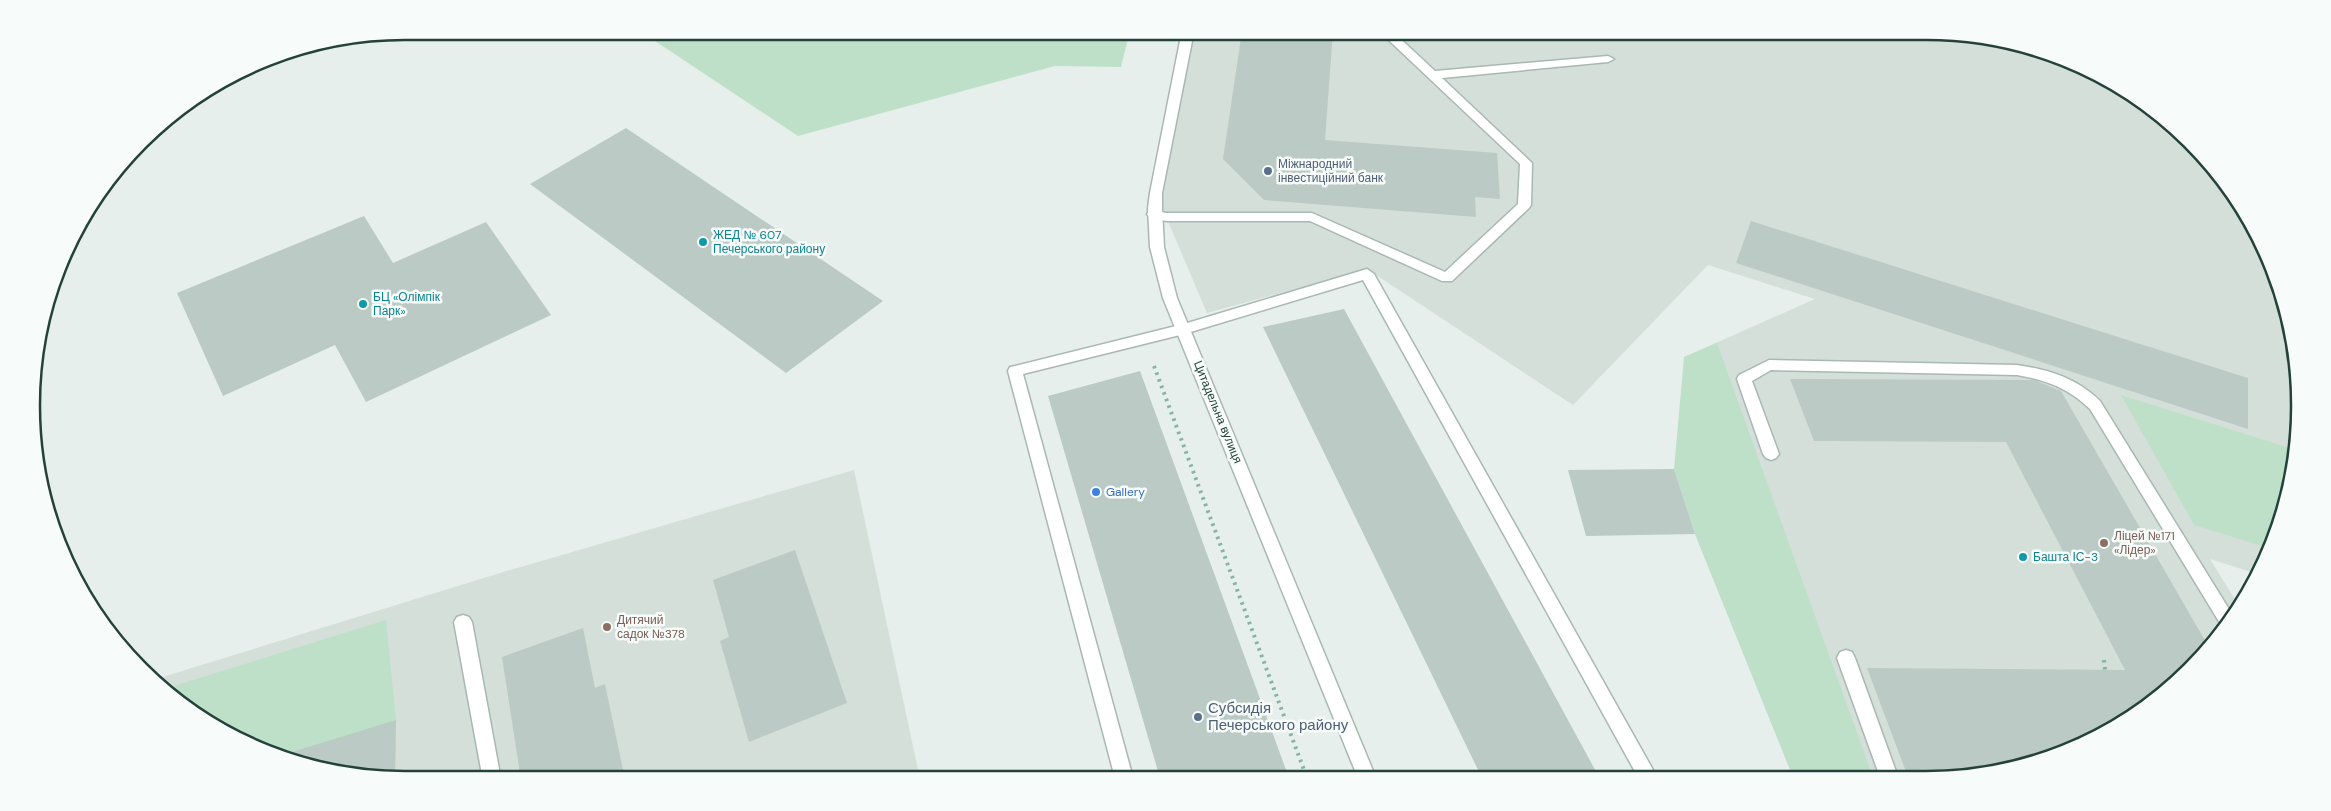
<svg xmlns="http://www.w3.org/2000/svg" width="2331" height="811" font-family="'DM Sans',sans-serif">
<rect width="100%" height="100%" fill="#e6efeb"/>
<path fill="#d4dfda" d="M1188,31H1925L2022,44L2091,70L2153,108L2207,159L2249,218L2280,285L2297,356L2299,430L2287,502L2257,574L2210,559L2239,606L2172,687L2091,741L1975,777H1793L1695,534L1684,357L1815,299L1708,265L1573,405L1367,269L1207,313L1156,193Z
M854,470L920,779L405,780L309,767L197,717L153,680L500,573Z"/>
<path fill="#bfe0c8" d="M640,31H1130L1121,67L1055,66L798,136Z
M1717,343L1873,777H1793L1695,534L1674,469L1684,357Z
M2121,395L2296,450L2287,502L2268,548L2194,525Z
M386,620L396,720L395,778L309,767L197,717L164,689Z"/>
<path fill="#bbcac4" d="M1242,31H1333L1325,140L1497,153L1500,199L1475,197L1476,217L1264,200L1223,159Z
M626,128L883,301L786,373L530,184Z
M364,216L393,263L486,222L551,315L366,402L335,345L223,396L177,293Z
M1751,221L2248,378V429L1736,263Z
M1344,309L1599,777L1482,778L1263,327Z
M1140,371L1289,778H1160L1048,396Z
M1790,379L2034,380L2061,391L2207,644L2172,687L2091,741L1975,776L1908,777L1867,668L2125,670L2006,442L1814,441Z
M1674,469L1695,534L1586,536L1568,470Z
M795,550L847,703L749,742L720,641L729,637L713,580Z
M583,628L595,688L605,684L625,779L521,780L502,657Z
M396,720L395,778L309,767L282,755Z"/>
<g fill="none" stroke-linecap="round" stroke-linejoin="round">
<defs>
<path id="service" d="M1379,31H1392L1435,71L1608,56L1614,59L1608,62L1442,78L1532,163L1531,205L1529,208L1452,281H1442L1310,221H1166L1149,217L1147,214L1149,211L1154,210L1166,213H1312L1445,272L1518,204L1520,164Z
M1367,269L1374,274L1657,777H1638L1363,280L1184,334L1023,374L1133,778H1115L1008,371L1010,367L1015,366L1184,324Z
M1769,360L2017,365C2050,370 2076,378 2100,401L2232,614L2221,625L2090,409C2068,388 2046,380 2017,375L1771,370L1752,381L1779,454L1776,458L1771,460L1766,458L1763,454L1737,379L1739,375Z
M463,615L469,617L472,622L501,780H483L454,622L457,617Z
M1846,650L1852,652L1855,658L1898,777H1880L1837,658L1840,652Z"/>
<path id="minor" d="M1182,31H1194L1162,193V208L1164,247L1177,298L1376,778H1358L1163,298L1150,247L1148,208L1150,193Z"/>
</defs>
<use href="#service" stroke="#a8b8b2" stroke-width="3"/>
<use href="#minor" stroke="#a8b8b2" stroke-width="3"/>
<path stroke="#86b3a5" stroke-width="4" stroke-dasharray="2.5 4.5" stroke-linecap="butt" d="M1154,366L1307,778
M2104,660L2105,670"/>
<use href="#service" fill="#fff" fill-rule="evenodd"/>
<use href="#minor" fill="#fff" fill-rule="evenodd"/>
</g>
<g fill="#5c6f8a" stroke="#f7fbf9" stroke-width="2">
<circle cx="1268" cy="171" r="5"/>
<circle cx="1198" cy="717" r="5"/>
</g>
<g fill="#0f9aa8" stroke="#f7fbf9" stroke-width="2">
<circle cx="703" cy="242" r="5"/>
<circle cx="363" cy="304" r="5"/>
<circle cx="2023" cy="557" r="5"/>
</g>
<circle fill="#3f7fe0" stroke="#f7fbf9" stroke-width="2" cx="1096" cy="492" r="5"/>
<g fill="#8d6e63" stroke="#f7fbf9" stroke-width="2">
<circle cx="2104" cy="543" r="5"/>
<circle cx="607" cy="627" r="5"/>
</g>
<g text-anchor="middle" stroke-width="5" stroke-linejoin="round" paint-order="stroke">
<g font-size="12" fill="#4e5e75" stroke="#f7fbf9" text-anchor="start">
<text x="1278" y="168">Міжнародний<tspan x="1278" dy="14">інвестиційний банк</tspan></text>
</g>
<g font-size="12" fill="#0d838f" stroke="#f7fbf9" text-anchor="start">
<text x="713" y="239">ЖЕД № 607<tspan x="713" dy="14">Печерського району</tspan></text>
<text x="373" y="301">БЦ «Олімпік<tspan x="373" dy="14">Парк»</tspan></text>
<text x="2033" y="561">Башта ІС-3</text>
</g>
<g font-size="12" fill="#24423a" stroke="#f7fbf9">
<text transform="translate(1218 412) rotate(68)" y="4">Цитадельна вулиця</text>
</g>
<g font-size="12" fill="#366cbe" stroke="#f7fbf9" text-anchor="start">
<text x="1106" y="496">Gallery</text>
</g>
<g font-size="12" fill="#785e54" stroke="#f7fbf9" text-anchor="start">
<text x="2114" y="540">Ліцей №171<tspan x="2114" dy="14">«Лідер»</tspan></text>
<text x="617" y="624">Дитячий<tspan x="617" dy="14">садок №378</tspan></text>
</g>
<g font-size="15" fill="#4e5e75" stroke="#f7fbf9" text-anchor="start">
<text x="1208" y="713">Субсидія<tspan x="1208" dy="17">Печерського району</tspan></text>
</g>
</g>
<path d="M0 0H2331V811H0ZM405 40H1926A365 365 0 0 1 2291 405V406A365 365 0 0 1 1926 771H405A365 365 0 0 1 40 406V405A365 365 0 0 1 405 40Z" fill="#f7fbf9" fill-rule="evenodd"/>
<path fill="none" stroke="#24423a" stroke-width="2.5" d="M405 40H1926A365 365 0 0 1 2291 405V406A365 365 0 0 1 1926 771H405A365 365 0 0 1 40 406V405A365 365 0 0 1 405 40Z"/>
</svg>
